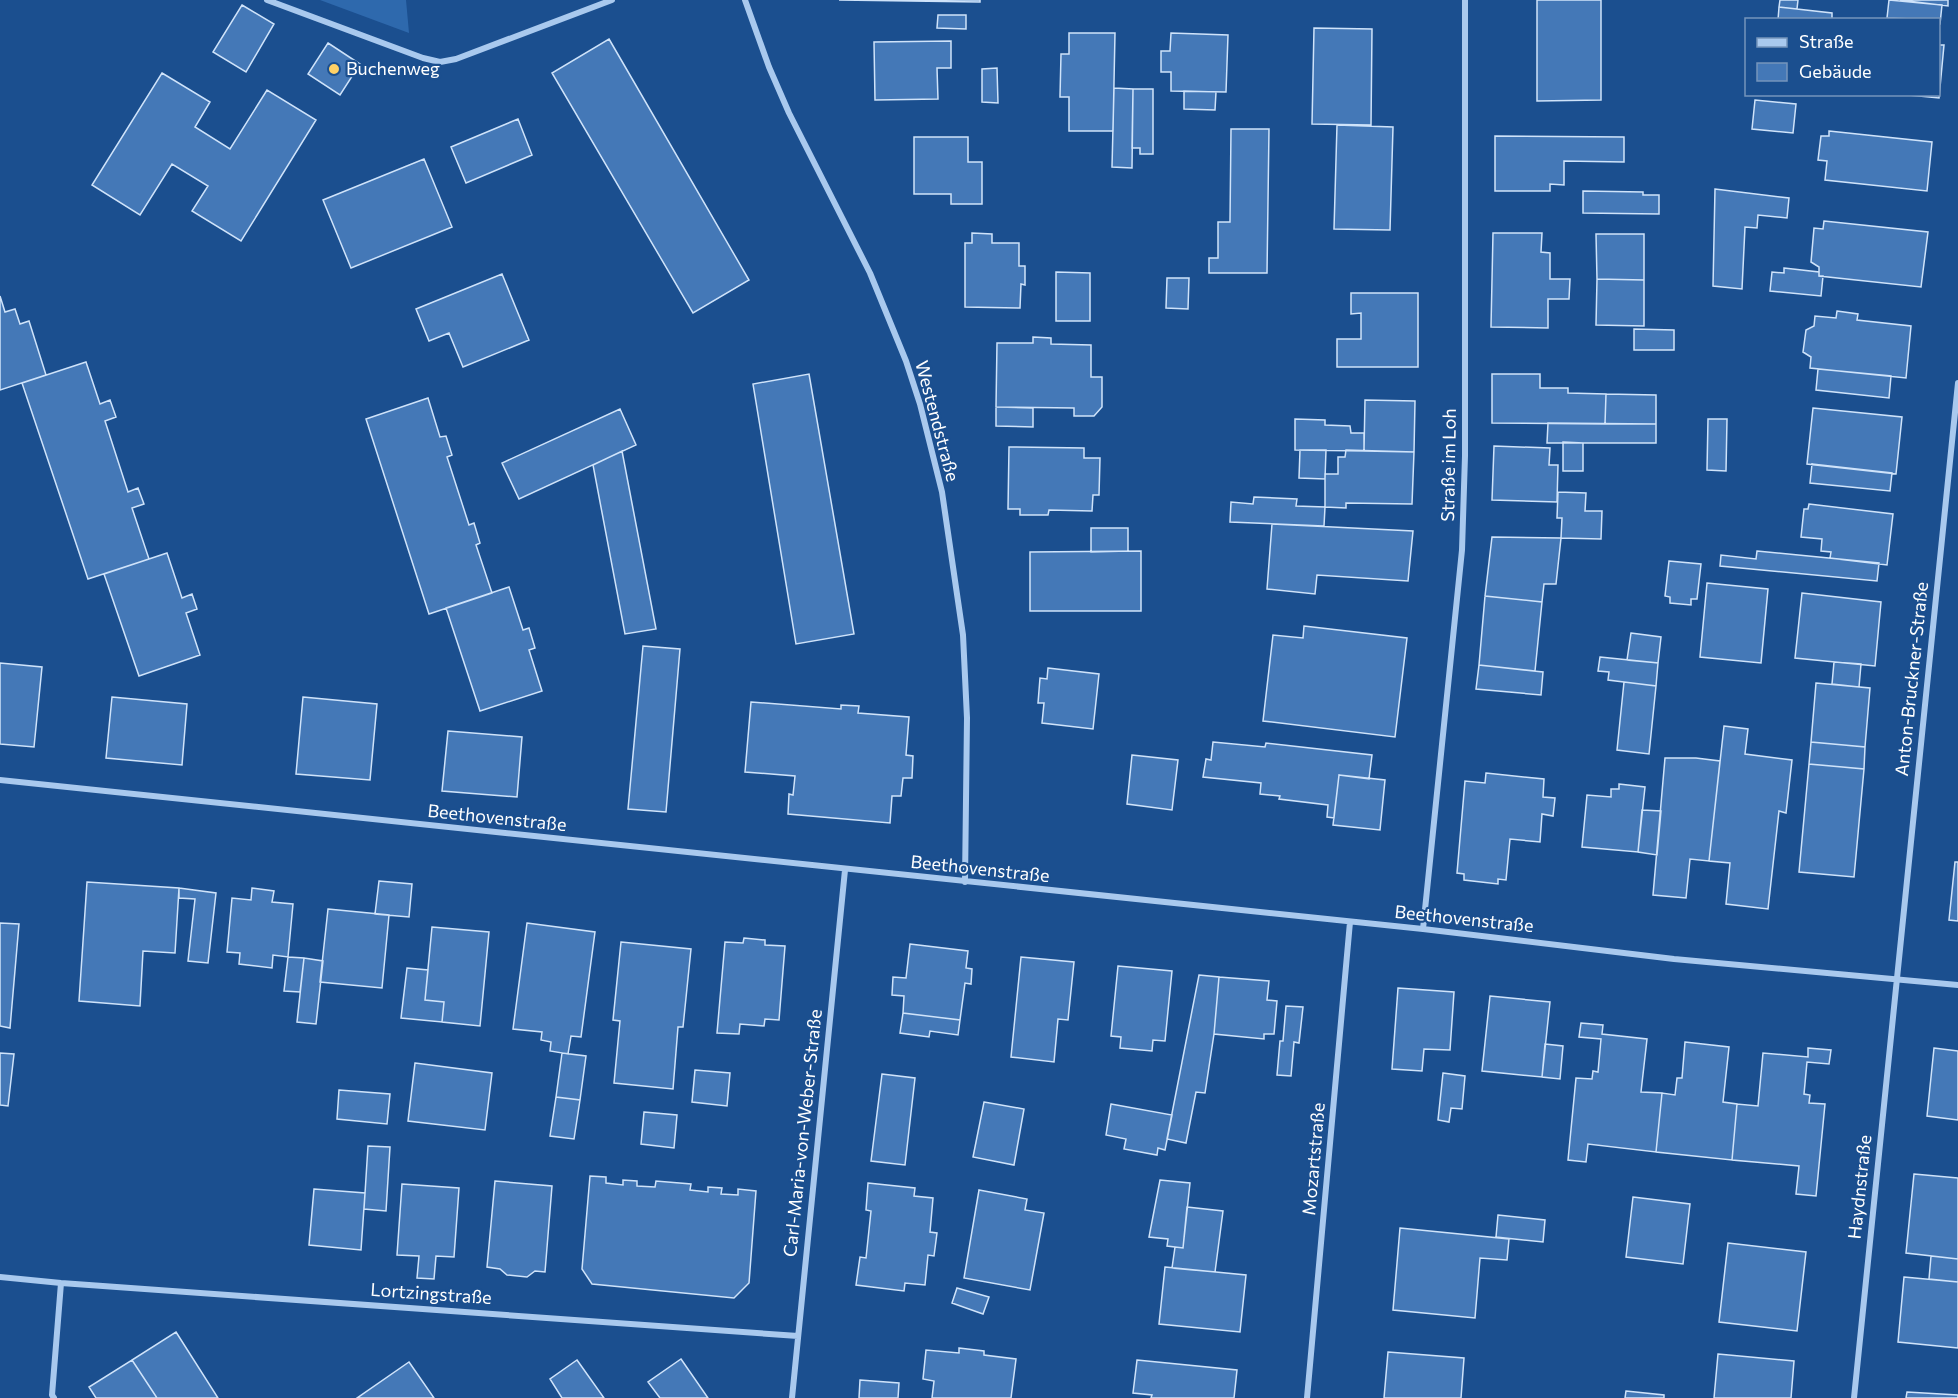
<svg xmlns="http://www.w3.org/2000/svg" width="1958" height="1398" font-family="Commissioner,sans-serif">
<rect width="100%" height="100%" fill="#1b4f8f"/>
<path fill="#2e69ad" d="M320,0H406L409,33Z"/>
<path fill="#4478b7" stroke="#cfe3fa" stroke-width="1.5" d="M839,0H980V2Z
M1537,0H1601V100L1537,101Z
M1780,0H1798L1797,9L1779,7Z
M1889,0L1942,5L1940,24H1938V20L1887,18Z
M1900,0H1948V6Z
M242,5L274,24L246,72L213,52Z
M1779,7L1832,13V20H1778Z
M938,15H966V29L937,28Z
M1314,28L1372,29L1371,125L1312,124Z
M1069,33H1115L1113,131H1069V97H1060L1061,54H1069Z
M1171,33L1228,35L1226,92L1171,91V72H1161V51H1170Z
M609,39L749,280L693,313L552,73Z
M951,41V68H937L938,99L875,100L874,42Z
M328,43L360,64L340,95L308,74Z
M1938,45H1944L1939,98L1898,94H1938Z
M997,68L998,103L982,102V69Z
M162,73L210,102L195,127L230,149L267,90L316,120L241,241L192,211L208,186L172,164L140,215L92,185Z
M1114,88L1133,89L1132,168L1112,167Z
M1133,89H1153V154H1140V148H1132Z
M1184,91L1216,92L1215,110L1184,109Z
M1755,100L1796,104L1793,133L1752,129Z
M518,119L532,155L466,183L451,147Z
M1337,125L1393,127L1390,230L1334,229Z
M1231,129H1269L1267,273H1209V258H1218V222H1230Z
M1829,131L1932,142L1927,191L1825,180L1827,161L1818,160L1821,136H1829Z
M1495,136L1624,137V162L1564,161V185L1550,184V191H1495Z
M914,137H968V162H982V204H951V194H914Z
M424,159L452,227L351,268L323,200Z
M1715,189L1789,198L1787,218L1758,215L1757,228L1745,227L1742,289L1713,286Z
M1583,191L1643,192V195H1659V214L1583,213Z
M1824,221L1928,232L1921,287L1819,276V267L1811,262L1814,228L1823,229Z
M972,233L992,234V243H1019V266H1025V285L1021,284L1020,308L965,307V243H972Z
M1493,233H1542L1541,252L1550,253V279H1570L1569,299H1548V328L1491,327Z
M1596,234H1644V280L1597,279Z
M1784,268L1819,272V276H1823L1821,296L1770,291L1772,272L1784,273Z
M1056,272L1090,273V321H1056Z
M502,274L529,340L463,367L449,333L429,341L416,309Z
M1167,278H1189L1188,309L1166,308Z
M1597,279L1644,280V326L1596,325Z
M1351,293H1418V367H1337V339H1361V313L1351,314Z
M0,296L5,312L15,309L20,324L29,321L46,375L0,390Z
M1837,311L1858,314L1857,320L1911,326L1906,378L1810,368L1811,357L1803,352L1806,330L1814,326L1815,316L1836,318Z
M1634,329L1674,330V350H1634Z
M1033,337L1051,338V344L1091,345V377H1102V407L1094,416H1074V408L996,407L997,343H1033Z
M86,362L100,404L110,400L116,417L105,421L128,492L138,488L144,504L132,508L149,559L88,579L22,383Z
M1818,369L1891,376L1889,398L1816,390Z
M809,374L854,634L796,644L753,384Z
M1492,374H1540V388H1568V393L1606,394L1605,424L1492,423Z
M1606,394L1656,395V424H1605Z
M428,398L440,437L446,436L452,455L447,457L469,525L474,523L480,543L476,545L492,593L429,614L366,419Z
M1365,400L1415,401L1414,452L1364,451Z
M996,407L1033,408V427L996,426Z
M1813,408L1902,417L1896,474L1807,464Z
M620,409L636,445L519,499L502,463Z
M1295,419L1325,420V425L1350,426L1351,433H1364V451L1295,450Z
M1708,419H1727L1726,471L1707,470Z
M1548,423L1656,424V443H1547Z
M1563,442L1583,443V471H1563Z
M1494,446L1550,448L1549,465H1558L1557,502L1492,500Z
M1009,447L1084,448V458H1100L1099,495H1093L1092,511L1049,510L1048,515H1020V509H1008Z
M1300,450H1326L1325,479L1299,478Z
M1346,450L1414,452L1412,504L1346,503V508L1325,507V474H1338V457H1345Z
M622,451L656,629L625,634L593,465Z
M1812,464L1892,473L1890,491L1810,483Z
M1558,492L1586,493L1585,511H1602L1601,539L1561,538L1562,518H1557Z
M1254,497L1297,499L1296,506L1325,507L1324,526L1230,522L1231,502L1253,504Z
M1809,504L1893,514L1887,565L1830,558L1831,552L1821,551L1822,539L1801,537L1804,509H1808Z
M1272,524L1413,531L1408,581L1317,575L1315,594L1267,589Z
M1091,528H1128V551L1091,552Z
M1492,537L1561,538L1556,584H1544L1542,602L1485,596Z
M1141,551V611H1030V552Z
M1757,551L1879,563L1877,581L1720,566L1721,555L1756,559Z
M167,553L182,598L192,594L197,609L186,613L200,655L139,676L104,574Z
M1669,561L1701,564L1697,599H1691V605L1670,603V597L1665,596Z
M1707,583L1768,589L1761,663L1700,657Z
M509,587L523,630L529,628L535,648L529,650L542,691L480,711L446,608Z
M1802,593L1881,602L1875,666L1795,658Z
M1485,596L1542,602L1535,671L1479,665Z
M1304,626L1407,638L1395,737L1263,721L1273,635L1303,638Z
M1631,633L1661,637L1658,663L1627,660Z
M643,646L680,649L666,812L628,809Z
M1600,657L1658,663L1656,686L1608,680L1609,672L1598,671Z
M1834,662L1861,664L1859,687L1832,684Z
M0,663L42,667L34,747L0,744Z
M1479,665L1543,672L1541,695L1476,689Z
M1048,668L1099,674L1093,729L1042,723L1044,703H1038L1040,678L1047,679Z
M1624,682L1656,686L1649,754L1617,750Z
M1816,683L1870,688L1865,747L1811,742Z
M112,697L187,704L182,765L106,758Z
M303,697L377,704L370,780L296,774Z
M751,702L841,709V705L859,706L858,713L909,717L906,755L913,756L912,778H903L901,796H892L890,823L788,814L789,794L793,795L795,776L745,772Z
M1724,726L1748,729L1745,754L1792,760L1786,813L1779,811L1768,909L1726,904L1730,863L1709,861Z
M448,731L522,737L517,797L442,791Z
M1213,742L1265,747L1266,743L1372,755L1369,779L1339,775L1334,818L1327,817L1328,805L1279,799L1280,796L1260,794L1261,783L1203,777L1206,759L1211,760Z
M1811,742L1865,747L1864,769L1809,764Z
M1132,755L1178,760L1172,810L1127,804Z
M1665,758H1696L1720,761L1709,861L1690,859L1686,898L1653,895Z
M1809,764L1864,769L1854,877L1799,872Z
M1486,773L1544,779L1543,797L1555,798L1553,816L1542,814L1540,842L1510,839L1506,880L1498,879V884L1464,880V874L1457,873L1465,781L1485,783Z
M1339,775L1385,780L1380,830L1333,825Z
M1619,784L1645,787L1638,852L1582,847L1587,795L1611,797V789H1619Z
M1642,810L1661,811L1657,855L1638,852Z
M1955,862H1958V921L1949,920Z
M379,881L412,884L409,917L375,914Z
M87,882L179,888L175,953L143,951L140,1006L79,1001Z
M179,888L216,893L208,963L188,961L195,899L179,898Z
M252,888L274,891L272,902L293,904L288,957L273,955L272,968L239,964L240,953L227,952L232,898L251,900Z
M328,909L389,915L382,988L320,982Z
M0,923L19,924L10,1028L0,1026Z
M527,923L595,932L581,1037L571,1036L568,1054L550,1051L551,1042L541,1040L542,1032L513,1029Z
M432,927L489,932L480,1026L442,1022L444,1002L425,1000Z
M744,938L765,940V945L785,946L779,1020L765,1019L764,1026L740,1024L739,1034L717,1033L725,942L743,943Z
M621,942L691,949L683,1027H678L673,1089L614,1083L620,1021L613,1020Z
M910,944L968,951L966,968L972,969L971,984L965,983L960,1020L903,1013L904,996L892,995L893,977L906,978Z
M288,957L304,958L300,992L284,991Z
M1021,957L1074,962L1068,1020L1058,1019L1054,1062L1011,1057Z
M304,958L323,961L316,1024L297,1022Z
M1118,966L1172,971L1165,1041L1153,1040L1152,1051L1120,1048L1121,1037L1111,1036Z
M407,968L428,970L425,1000L444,1002L442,1022L401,1018Z
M1199,975L1219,977L1214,1034L1205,1093L1196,1092L1186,1143L1167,1139Z
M1219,977L1269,981L1267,1000L1277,1001L1274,1034H1264V1039L1214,1034Z
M1398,988L1454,992L1450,1050L1424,1049L1422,1071L1392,1069Z
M1490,996L1550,1002L1542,1077L1482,1071Z
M1286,1006L1303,1007L1299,1043L1294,1042L1291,1076L1277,1075L1280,1041H1283Z
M903,1013L960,1020L958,1035L930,1031L929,1037L900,1033Z
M1581,1023L1603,1025L1602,1034L1647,1039L1641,1092L1662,1093L1656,1152L1588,1144L1586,1162L1568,1160L1576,1078L1592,1079L1593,1071L1598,1072L1601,1039L1579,1037Z
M1685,1042L1729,1047L1723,1102L1737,1104L1732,1160L1656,1152L1662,1093L1675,1095L1677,1078H1682Z
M1545,1044L1563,1046L1560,1079L1542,1077Z
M1808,1048L1831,1050L1829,1064L1807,1062L1804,1094L1810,1095L1809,1103L1825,1104L1816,1196L1796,1194L1799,1166L1732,1160L1737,1104L1758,1106L1763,1053L1808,1057Z
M1934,1048L1958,1051V1120L1927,1116Z
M0,1053L14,1054L8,1106L0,1105Z
M562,1053L586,1056L580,1100L556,1097Z
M415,1063L492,1073L485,1130L408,1121Z
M695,1070L730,1073L727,1106L692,1102Z
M1443,1073L1465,1076L1462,1109L1451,1108L1449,1122L1438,1120Z
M882,1074L915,1078L905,1165L871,1161Z
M339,1090L390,1094L387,1124L337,1119Z
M556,1097L580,1100L574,1139L550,1136Z
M984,1102L1024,1109L1014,1165L973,1157Z
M1111,1104L1172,1115L1165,1150L1158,1148L1157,1155L1124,1149L1126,1139L1106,1135Z
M644,1112L677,1115L674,1148L641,1144Z
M368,1146L390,1147L386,1211L364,1209Z
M1914,1174L1958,1178V1259L1906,1253Z
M590,1176L606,1177V1183L623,1185V1180L637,1181V1186L655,1187L656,1181L691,1184L690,1190L708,1192V1187L722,1188L721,1194L738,1195V1189L756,1191L749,1283L734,1298L592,1284L582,1269Z
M1160,1180L1190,1183L1183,1248L1167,1246L1168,1239L1149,1237Z
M495,1181L552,1186L545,1272L535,1271L527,1277L507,1275L500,1269L487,1267Z
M868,1183L915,1188L914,1196L933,1198L930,1232L937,1233L934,1256L928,1255L925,1285L905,1283L904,1291L856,1285L860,1257L866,1258L871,1211L866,1210Z
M402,1184L459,1188L454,1257L436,1256L434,1279L417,1278L419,1256L397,1255Z
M314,1189L365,1193L361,1250L309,1245Z
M979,1190L1027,1199L1025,1210L1044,1213L1030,1290L964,1278Z
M1633,1197L1690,1204L1683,1264L1626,1257Z
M1187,1207L1223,1211L1215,1272L1172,1268L1175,1247L1183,1248Z
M1498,1215L1545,1220L1543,1242L1496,1237Z
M1400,1228L1509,1239L1507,1260L1480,1258L1475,1318L1393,1310Z
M1728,1243L1806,1252L1797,1331L1719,1322Z
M1931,1256L1958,1259V1282L1929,1279Z
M1165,1267L1246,1275L1240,1332L1159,1324Z
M1904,1277L1958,1282V1348L1898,1342Z
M957,1288L989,1297L983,1314L952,1303Z
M176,1332L218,1398H157L132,1360Z
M959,1348L984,1351V1355L1016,1359L1011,1398H932L934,1381L923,1379L926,1350L959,1353Z
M1388,1352L1464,1358L1461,1398H1384Z
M1718,1354L1794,1361L1791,1398H1714Z
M681,1359L708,1398H660L648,1382Z
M132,1360L157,1398H96L89,1387Z
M577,1360L604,1398H562L550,1379Z
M1137,1360L1237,1370L1234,1398H1151L1152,1395L1133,1393Z
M409,1362L434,1398H357Z
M860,1380L899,1383L898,1398H859Z
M1626,1391L1664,1395V1398H1625Z
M1907,1392L1958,1395V1398H1906Z"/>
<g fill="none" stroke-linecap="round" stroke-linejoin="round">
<path stroke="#a9c9ee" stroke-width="6" d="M267,0L423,58L440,62L456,59L612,0
M745,0L769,67L789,113L870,273L906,361L920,404L942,492L963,635L967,718L965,882
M0,780L1423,929L1674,959L1958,985
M1423,929L1462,550L1465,456V0
M0,1277L61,1283L798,1336
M54,1398L52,1395L61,1283
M792,1398L845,870
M1307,1398L1350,922
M1854,1398L1958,383"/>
</g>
<circle fill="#ffd166" stroke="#1b4f8f" stroke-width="2" cx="334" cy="69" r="6"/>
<g text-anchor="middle" stroke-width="4.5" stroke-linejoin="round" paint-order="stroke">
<g font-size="18" fill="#fff" stroke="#1b4f8f" text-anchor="start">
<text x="346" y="75">Buchenweg</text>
</g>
<g font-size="18" fill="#fff" stroke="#1b4f8f">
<text transform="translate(937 421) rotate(75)" y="6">Westendstraße</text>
<text transform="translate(1449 465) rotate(-89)" y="6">Straße im Loh</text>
<text transform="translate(1912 679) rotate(-84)" y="6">Anton-Bruckner-Straße</text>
<text transform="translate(497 818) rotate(6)" y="6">Beethovenstraße</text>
<text transform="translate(980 869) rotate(6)" y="6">Beethovenstraße</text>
<text transform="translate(1464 919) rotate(6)" y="6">Beethovenstraße</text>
<text transform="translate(803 1133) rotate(-84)" y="6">Carl-Maria-von-Weber-Straße</text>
<text transform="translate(1314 1159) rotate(-85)" y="6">Mozartstraße</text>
<text transform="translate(1860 1187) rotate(-84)" y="6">Haydnstraße</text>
<text transform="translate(431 1294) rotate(4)" y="6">Lortzingstraße</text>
</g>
</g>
<rect x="1745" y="18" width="195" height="78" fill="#1b4f8f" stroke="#7695bc" stroke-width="1.5"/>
<rect x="1757" y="38" width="30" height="9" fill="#a9c9ee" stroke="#7695bc" stroke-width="1.5"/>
<text x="1799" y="48" font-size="18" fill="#ffffff">Straße</text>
<rect x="1757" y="63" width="30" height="18" fill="#4478b7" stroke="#7695bc" stroke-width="1.5"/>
<text x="1799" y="78" font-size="18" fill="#ffffff">Gebäude</text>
</svg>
